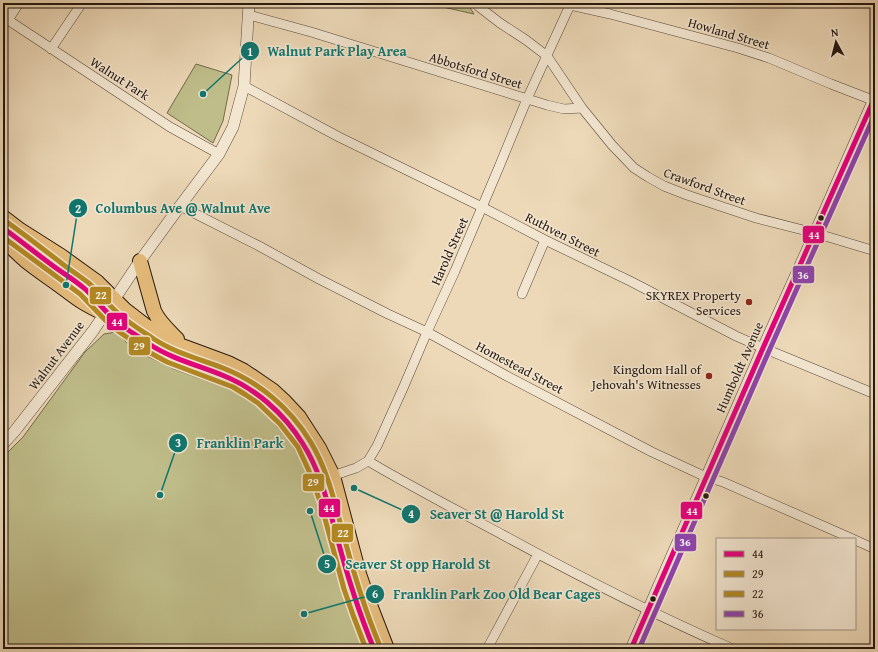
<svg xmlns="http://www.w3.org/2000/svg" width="878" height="652" font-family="'Gentium Book Plus',serif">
<rect width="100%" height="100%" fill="#edd9b8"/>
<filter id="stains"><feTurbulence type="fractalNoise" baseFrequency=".005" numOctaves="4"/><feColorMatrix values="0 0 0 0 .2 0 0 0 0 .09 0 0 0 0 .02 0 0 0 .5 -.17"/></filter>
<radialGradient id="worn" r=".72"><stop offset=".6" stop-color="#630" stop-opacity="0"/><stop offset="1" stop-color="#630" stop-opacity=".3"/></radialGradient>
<path fill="#bfbd8a" stroke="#726a4c" d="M425,3H467L474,14Z
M196,64L232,75L223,121L213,143L167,113Z
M116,332L132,348L151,358L174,369L235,391L261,408L292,444L312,480L320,510L333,548L344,592L353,620L365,649H3V457L23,437L85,352L104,334Z"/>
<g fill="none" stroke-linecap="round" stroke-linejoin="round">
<defs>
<path id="minor" d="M4,3L7,8L8,20
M477,3L478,6L500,23L526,40L547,56L582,108L612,145L634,168L648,177L664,186L687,195L756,218L815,233L875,251
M570,5L610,14L738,48L769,58L831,84L875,101
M249,15L311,32L547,105L564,109L582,108
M8,20L19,3
M3,21L8,20L170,127L219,154
M51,49L82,3
M244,86L339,137L482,207L545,240L630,281L736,336L763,348L875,394
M180,206L259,246L319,279L388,314L427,332L505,375L652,452L706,477L723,482L853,539
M522,294L545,240
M368,461C412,487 458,511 503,535C578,576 655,615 733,649
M329,477L356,468L368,461L377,446L404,386L427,332L455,271L499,167L527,99L571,3
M855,540L875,549
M487,649L538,554"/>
<path id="tertiary" d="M3,444L14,432L93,331L140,261L180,206L219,154L233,127L244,86L249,3
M631,649L763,348L822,217L875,97"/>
<path id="primary" d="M3,217L20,230L61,256L97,282L124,309L146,326L174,343L228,363L244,371L272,390L285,402L299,417L319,448L333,476L359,574L368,600L387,649
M3,239C10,246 17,253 25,260C36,269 48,277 59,285C66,290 73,296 81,301C92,308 104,313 115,320C129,329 141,339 155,348C176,361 199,366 222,375C254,387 281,411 300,439C324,476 331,519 343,561C351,591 362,620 374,649
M140,261L154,311C159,322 168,330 177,339"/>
</defs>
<use href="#minor" stroke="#574838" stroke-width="10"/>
<use href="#tertiary" stroke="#574838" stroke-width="12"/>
<use href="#primary" stroke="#25170e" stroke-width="16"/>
<use href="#minor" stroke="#f3e6d1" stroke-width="9"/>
<use href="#tertiary" stroke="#f3e6d1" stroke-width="11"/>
<use href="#primary" stroke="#e6bc7c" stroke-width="14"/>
<defs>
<path id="bus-1" d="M3,228C21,241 38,255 56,268C66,275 76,281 85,289C96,299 104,311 115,320C125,329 138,336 149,344C172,359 197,365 222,375C255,388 284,413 303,444C321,472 328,505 337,537C347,575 359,613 374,649
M631,649L763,348L875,97"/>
<path id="bus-2" d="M3,237L80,294L111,326L145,350L167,362L233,387L246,395L258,403L280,424L298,447L309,471L321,504L344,589L353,615L366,649"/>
<path id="bus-3" d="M7,222C25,235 43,249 60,262C70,270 80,276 90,284C100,293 108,305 119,314C129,323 142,331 154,339C175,353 200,359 223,368C259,382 290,408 310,441C328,470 335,504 344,537C354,574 365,611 380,646"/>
<path id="bus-4" d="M639,649L769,351L875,114"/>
</defs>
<use href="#bus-1" stroke="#f3e6d1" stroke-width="8"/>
<use href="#bus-2" stroke="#f3e6d1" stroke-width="8"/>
<use href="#bus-3" stroke="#f3e6d1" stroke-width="8"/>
<use href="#bus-4" stroke="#f3e6d1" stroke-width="8"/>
<use href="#bus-1" stroke="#e5007d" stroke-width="5"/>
<use href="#bus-2" stroke="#b38922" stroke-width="5"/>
<use href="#bus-3" stroke="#b38922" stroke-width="5"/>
<use href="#bus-4" stroke="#8e44ad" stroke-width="5"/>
</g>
<g fill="#25170e" stroke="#f3e6d1" stroke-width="1.5">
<circle cx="821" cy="218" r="3.5"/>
<circle cx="706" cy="496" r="3.5"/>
<circle cx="653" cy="599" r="3.5"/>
</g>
<g fill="#8f2418" stroke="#f3e6d1" stroke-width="1.5">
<circle cx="749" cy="302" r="4"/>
<circle cx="709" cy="376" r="4"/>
</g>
<g text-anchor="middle" stroke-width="3" stroke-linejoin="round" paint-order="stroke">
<g font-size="13" fill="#25170e" stroke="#f3e6d1">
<text transform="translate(729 33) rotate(16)" y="5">Howland Street</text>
<text transform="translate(476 70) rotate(17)" y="5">Abbotsford Street</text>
<text transform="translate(120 78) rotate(33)" y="5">Walnut Park</text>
<text transform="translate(705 186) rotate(20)" y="5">Crawford Street</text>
<text transform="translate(563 234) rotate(27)" y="5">Ruthven Street</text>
<text transform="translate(449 251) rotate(-66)" y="5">Harold Street</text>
<text transform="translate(56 355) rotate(-53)" y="5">Walnut Avenue</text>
<text transform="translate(520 367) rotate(28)" y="5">Homestead Street</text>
<text transform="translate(739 367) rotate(-66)" y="5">Humboldt Avenue</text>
</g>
<g font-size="13" fill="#25170e" stroke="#f3e6d1" text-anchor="end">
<text x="741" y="300">SKYREX Property<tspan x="741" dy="15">Services</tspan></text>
<text x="701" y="374">Kingdom Hall of<tspan x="701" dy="15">Jehovah's Witnesses</tspan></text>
</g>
</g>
<path fill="none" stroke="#0f766e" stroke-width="1.5" d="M203 94L250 51M66 285L78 208M160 495L178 443M354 488L411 514M310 511L327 564M304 614L375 594"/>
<g fill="#0f766e" stroke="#f3e6d1" stroke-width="1.5">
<circle cx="203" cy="94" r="4"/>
<circle cx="66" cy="285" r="4"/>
<circle cx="160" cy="495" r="4"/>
<circle cx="354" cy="488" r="4"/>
<circle cx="310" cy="511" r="4"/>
<circle cx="304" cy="614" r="4"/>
<circle cx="250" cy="51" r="10"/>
<circle cx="78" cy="208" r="10"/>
<circle cx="178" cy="443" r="10"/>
<circle cx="411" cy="514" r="10"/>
<circle cx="327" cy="564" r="10"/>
<circle cx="375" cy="594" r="10"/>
</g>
<g font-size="12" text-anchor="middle" font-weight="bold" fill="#fff">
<text x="250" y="56">1</text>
<text x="78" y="213">2</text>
<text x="178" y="447">3</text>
<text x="411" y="518">4</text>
<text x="327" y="568">5</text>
<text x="375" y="598">6</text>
</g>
<g font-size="14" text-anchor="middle" font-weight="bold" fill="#0f766e" stroke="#f3e6d1" stroke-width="3" stroke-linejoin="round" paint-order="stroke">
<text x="337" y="56">Walnut Park Play Area</text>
<text x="183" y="213">Columbus Ave @ Walnut Ave</text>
<text x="240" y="448">Franklin Park</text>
<text x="497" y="519">Seaver St @ Harold St</text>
<text x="418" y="569">Seaver St opp Harold St</text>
<text x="497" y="599">Franklin Park Zoo Old Bear Cages</text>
</g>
<g stroke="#f3e6d1" stroke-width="1.5">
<rect x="802" y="225" width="23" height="19" rx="4" fill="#e5007d"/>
<rect x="792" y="265" width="23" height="19" rx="4" fill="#8e44ad"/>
<rect x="89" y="286" width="23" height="19" rx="4" fill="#b38922"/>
<rect x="106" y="312" width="22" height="19" rx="4" fill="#e5007d"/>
<rect x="128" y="336" width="23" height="20" rx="4" fill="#b38922"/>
<rect x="302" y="473" width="23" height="19" rx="4" fill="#b38922"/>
<rect x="318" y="498" width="23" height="20" rx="4" fill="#e5007d"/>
<rect x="680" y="501" width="23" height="19" rx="4" fill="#e5007d"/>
<rect x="331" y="523" width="23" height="20" rx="4" fill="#b38922"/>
<rect x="674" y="533" width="23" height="19" rx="4" fill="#8e44ad"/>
</g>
<g font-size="11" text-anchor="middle" font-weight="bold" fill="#fff">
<text x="814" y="239">44</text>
<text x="803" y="279">36</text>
<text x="101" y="299">22</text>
<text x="117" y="326">44</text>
<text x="139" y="350">29</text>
<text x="313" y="486">29</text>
<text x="329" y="512">44</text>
<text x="692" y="515">44</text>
<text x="343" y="537">22</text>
<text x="685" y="546">36</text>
</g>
<rect width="878" height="652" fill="none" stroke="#edd9b8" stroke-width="16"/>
<rect x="4" y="4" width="870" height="644" fill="none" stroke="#25170e" stroke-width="2"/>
<rect x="8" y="8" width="862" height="636" fill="none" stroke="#25170e"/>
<rect x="716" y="538" width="140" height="92" fill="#f3e6d1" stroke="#a19383"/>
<rect x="724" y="551" width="20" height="6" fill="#e5007d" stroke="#a19383"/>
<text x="752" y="558" font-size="12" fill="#25170e">44</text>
<rect x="724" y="571" width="20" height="6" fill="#b38922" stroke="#a19383"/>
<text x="752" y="578" font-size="12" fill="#25170e">29</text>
<rect x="724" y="591" width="20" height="6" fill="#b38922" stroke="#a19383"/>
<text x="752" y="598" font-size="12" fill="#25170e">22</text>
<rect x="724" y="611" width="20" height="6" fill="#8e44ad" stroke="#a19383"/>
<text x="752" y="618" font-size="12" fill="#25170e">36</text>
<g transform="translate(836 42) rotate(353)" stroke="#f3e6d1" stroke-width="3" paint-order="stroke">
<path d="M0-3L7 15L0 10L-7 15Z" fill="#25170e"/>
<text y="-6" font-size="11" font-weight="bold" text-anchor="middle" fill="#25170e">N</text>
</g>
<rect width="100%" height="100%" filter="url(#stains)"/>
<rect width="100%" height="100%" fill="url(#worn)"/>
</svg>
